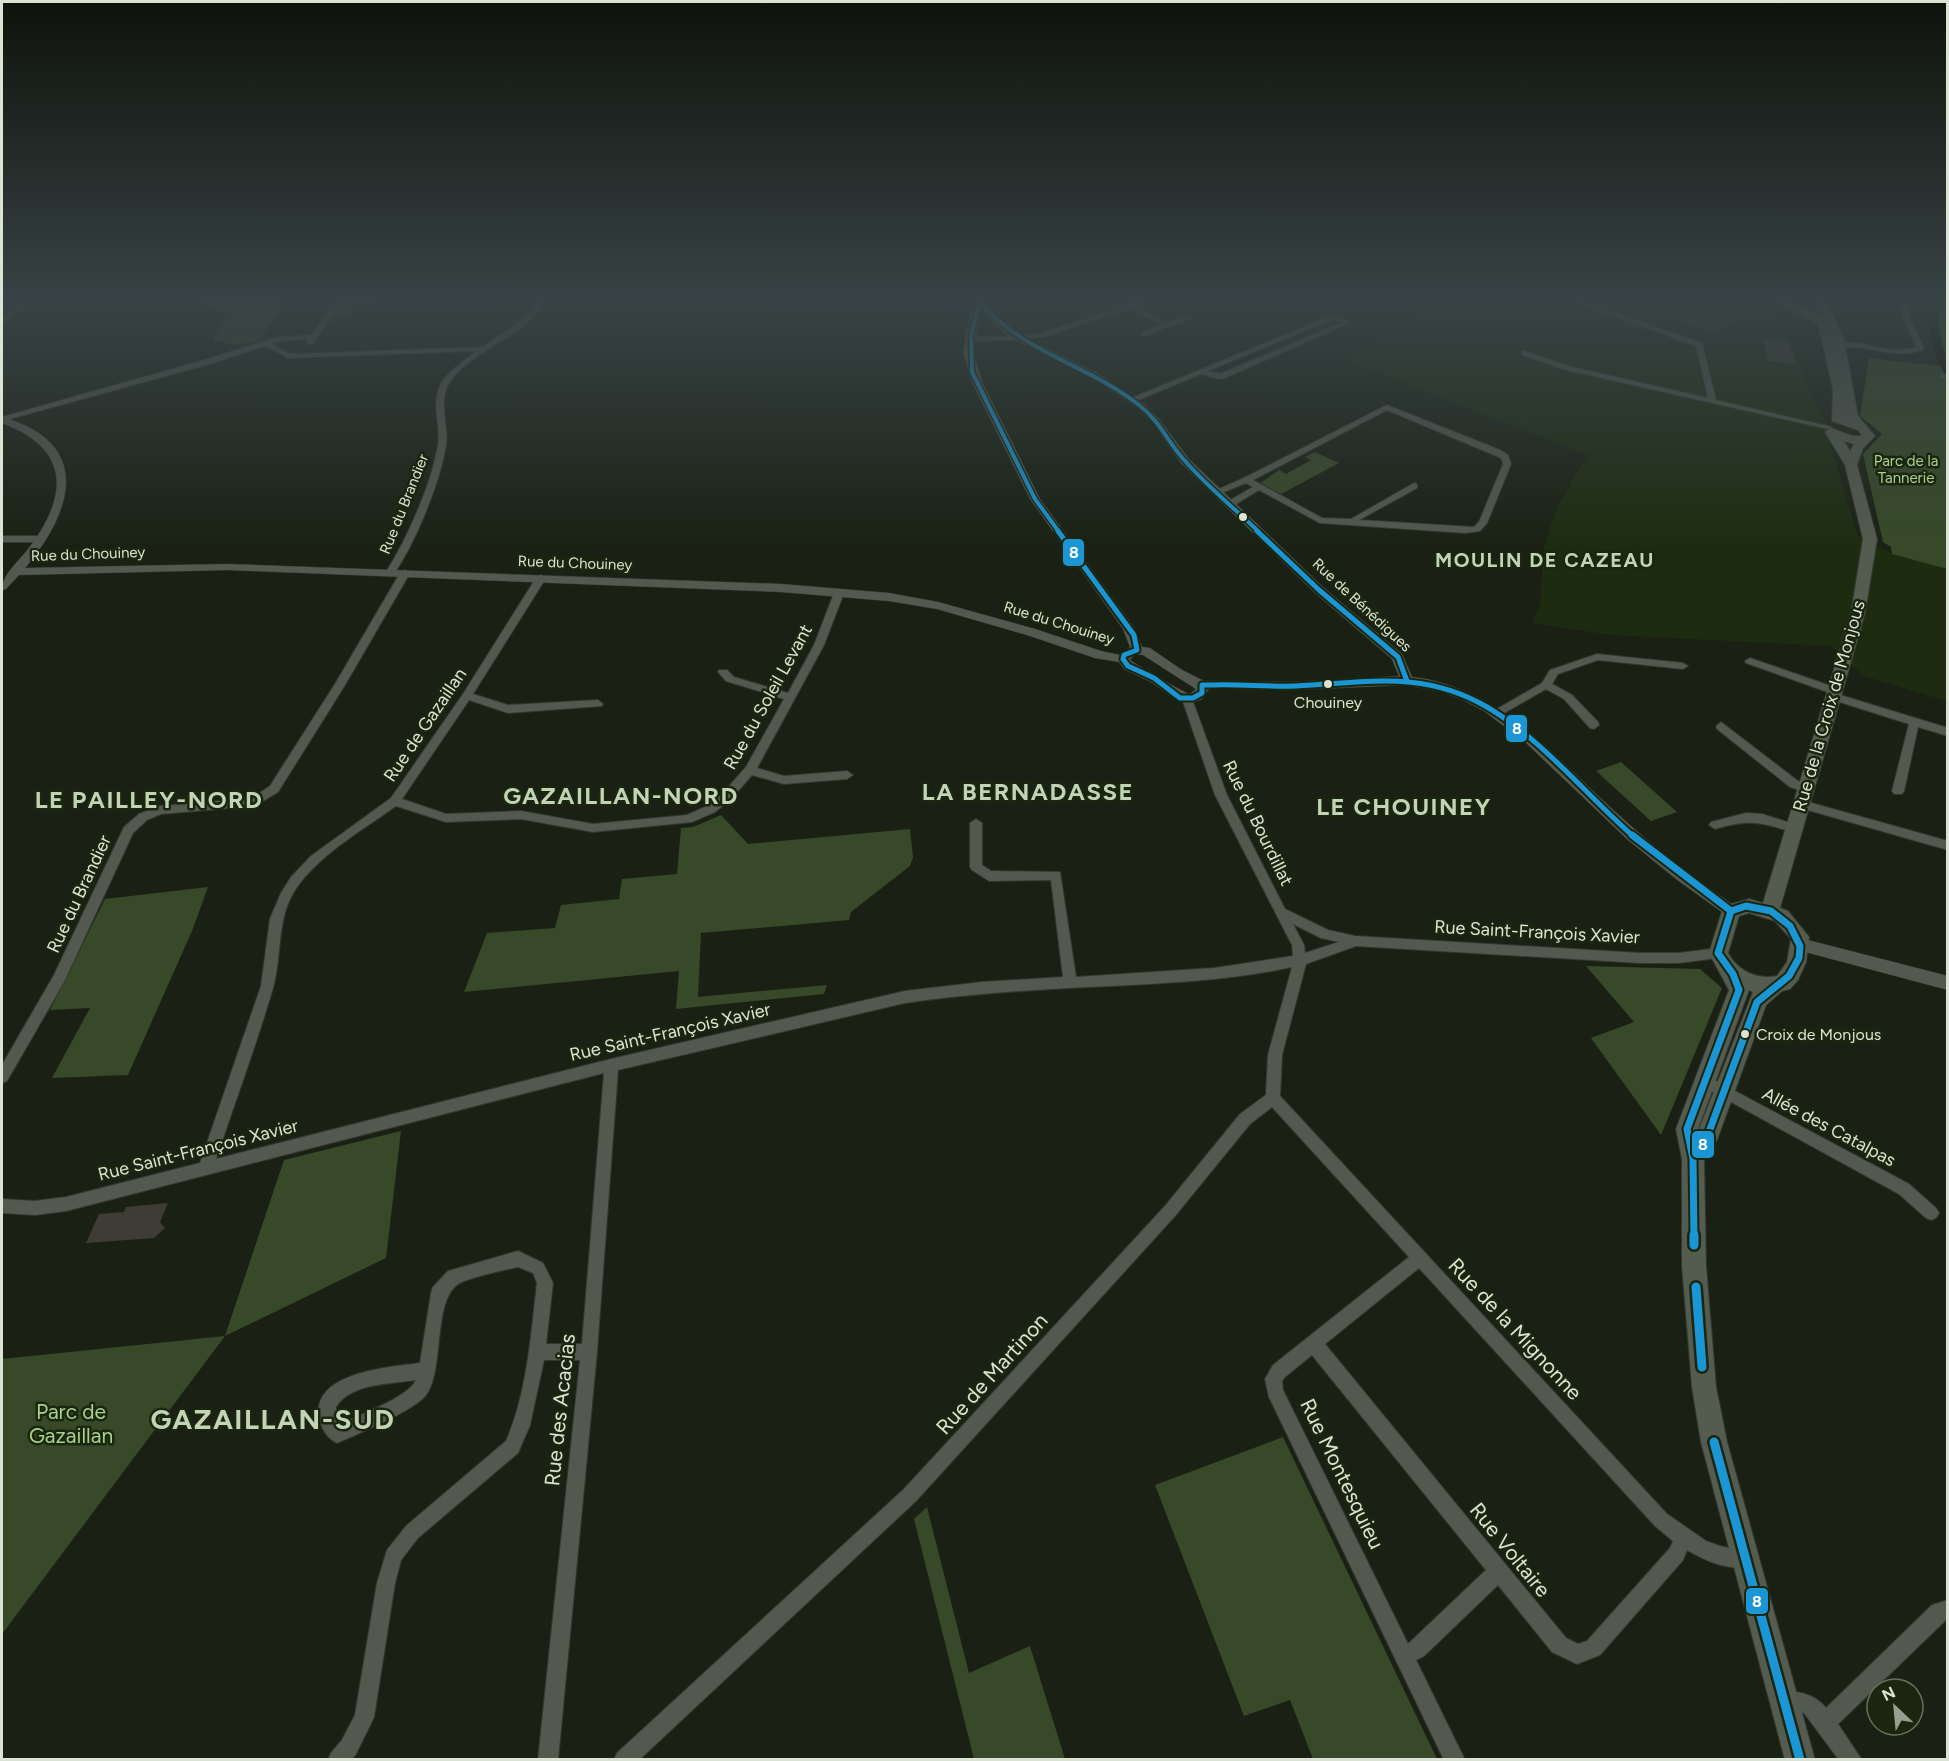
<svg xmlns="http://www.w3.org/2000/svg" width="1949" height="1761" font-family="Figtree,sans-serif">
<rect width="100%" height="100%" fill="#1a2114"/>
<path fill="#1d2c11" d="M1051,299H1153L1094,319Z
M1435,299H1729L1784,318L1807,384L1828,427L1829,441L1858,536L1892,554L1947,569V701L1864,676L1831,646L1611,635L1533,623L1540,603L1544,547L1556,509L1587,455L1340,358L1410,324L1404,320L1441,303Z"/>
<path fill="#374928" d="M183,299H288L258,341L235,345L213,340L227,314Z
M347,299H486L360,304L352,317H335Z
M1938,299H1947V358L1935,318Z
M1869,358L1947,367V569L1892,554L1891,547L1883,542L1863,454L1882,434L1860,416Z
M1315,452L1339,463L1281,494L1261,483L1279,470L1286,474L1311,460L1305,457Z
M1621,762L1677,812L1651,821L1596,771Z
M721,815L748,844L910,829L913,857L910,866L851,912L849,920L701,933L698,997L827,985L824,994L676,1009L679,971L464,992L487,933L555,928L561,905L619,899L622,879L677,874L681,828L693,827Z
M208,887L192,931L128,1075L52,1078L90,1008L50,1010L105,899Z
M1586,966L1700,969L1722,988L1661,1135L1591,1038L1634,1022Z
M401,1131L386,1258L225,1336L2,1634V1359L225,1336L284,1160Z
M1283,1437L1437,1759H1313L1290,1700L1244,1716L1155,1485Z
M927,1507L969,1673L1030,1646L1065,1759H974L914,1519Z"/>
<path fill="#040d02" d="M1931,299H1938C1934,327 1947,349 1947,377C1936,365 1923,315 1931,299Z"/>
<path fill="#3f3c36" d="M1705,305L1739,316L1716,333L1681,321Z
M1762,339L1789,342L1797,365L1769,361Z
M168,1203L160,1222L165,1228L154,1238L86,1243L99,1214L124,1212L126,1207Z"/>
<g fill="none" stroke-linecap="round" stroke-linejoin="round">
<defs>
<path id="minor" d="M25,299H33L2,323V318Z
M337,299H344L313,344H307L308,339L281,341L272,344L289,354L483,347L526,317L535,307L539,299H546C527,338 464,352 447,387C439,404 449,428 446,446C439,485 416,541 394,574L391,575L386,572C407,539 432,483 438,445C441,426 431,403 440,386C447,371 464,361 477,351L288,358L266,346L210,364L2,421V417L204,360L277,337L311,335Z
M1145,299H1156L1137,306L1167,323L1191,315L1194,317L1144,336L1142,335V333L1161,325L1131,308L1043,337L1019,340L970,341L966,339L970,337L1019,336L1042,333Z
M1566,299H1576L1702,343L1716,400L1832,427L1828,429L1566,370L1522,355V351H1525L1568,366L1708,398L1696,346Z
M1901,299H1907L1909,317L1924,348L1923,350C1897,359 1875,348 1850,347C1842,347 1833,351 1826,348C1854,332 1887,358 1916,347L1903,317Z
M1328,317H1341L1349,323L1225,378L1217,379L1201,374L1136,401L1129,399ZM1331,320H1337L1341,323L1220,374L1208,371Z
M1940,374L1948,375V379L1940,378Z
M1387,405L1500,450L1508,455L1511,464L1487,523L1480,531L1465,533L1320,523L1259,490L1233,506H1227V502L1253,487L1246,483L1219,494L1212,492L1244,478ZM1387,410L1501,458L1503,464L1479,522L1474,527L1359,520L1417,488V484L1414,483L1351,519L1322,518L1253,480Z
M2,536H41L45,539L41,542H2Z
M405,570L410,573L345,685L278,792L255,806L161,814L147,820L133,833L64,982L7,1081L2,1083V1065L54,975L124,827L139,814L160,806L252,798L270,786L335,684L400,573Z
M541,575L546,578L473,694L508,705L598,700L603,704L602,706L508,713L469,700L402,799L446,814L521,811L593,824L687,815L707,806L723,793L746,767L784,699L726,681L718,672L719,670H727L734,677L788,693L814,645L834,593L839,590L844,593L824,645L757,768L784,776L847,771L853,775L847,779L784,784L752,775L731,799L715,812L692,822L593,832L521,819L446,822L396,806C364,829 325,851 300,883C275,914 283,953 273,988C256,1046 235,1102 216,1159L611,1059L905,991L982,982L1063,977L1051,880L989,881L972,870L970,867V823L976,819L982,823V865L991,871L1060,872L1076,977L1214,968L1293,956L1292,945L1215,795L1182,699L1187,696L1192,699L1227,795L1285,909L1328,930L1355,936L1640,953H1679L1718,948L1722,949L1724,953L1722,957L1718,958L1679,963H1640L1356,946L1306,964L1282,1055L1280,1096L1667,1514L1706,1541L1720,1546L1750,1553L1753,1559L1750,1565C1731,1573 1704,1560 1687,1550L1683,1560L1600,1655L1577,1664L1552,1652L1498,1585L1424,1656L1416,1660L1465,1760H1444L1269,1397L1265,1379L1273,1365L1409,1257L1272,1107L1250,1124L1175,1216L916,1501L639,1760H614L617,1753L904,1489L1165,1206L1240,1114L1266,1095L1268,1055L1292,967C1233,980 1171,983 1110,986C1042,989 973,993 905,1003L618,1070L597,1352L558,1760H538L580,1360H544L530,1425L518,1453L418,1538L401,1560L395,1583L374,1717L356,1754L351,1760H328L331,1753L342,1740L355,1715L377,1583L387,1550L406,1526L506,1441C527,1394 531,1334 537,1283L533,1273L518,1267C501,1271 474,1276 460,1283C432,1297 445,1370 426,1395C415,1410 356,1435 337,1443C327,1438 321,1428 319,1417C312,1372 390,1367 420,1363L431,1293L433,1287L448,1271L518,1251L543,1263L553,1283L546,1344H582L604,1073L66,1211L35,1215L2,1213V1199L35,1201L66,1197L200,1163L261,986L270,919L281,893L291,877L311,856L391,798L463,694L536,578ZM1293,924L1321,938L1339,942L1305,953L1304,945ZM1419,1268L1655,1526L1673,1541L1670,1548L1587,1641L1578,1644L1566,1638L1325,1344ZM1312,1355L1486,1570L1408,1644L1283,1390L1282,1381L1285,1377ZM416,1380C408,1398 358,1415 340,1424L336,1419V1407C351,1383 390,1384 416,1380Z
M1597,654L1683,663L1688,666L1683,669L1598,660L1558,674L1552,684L1572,695L1598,722L1599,725L1594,729L1590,728L1564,699L1546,689L1499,716L1495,717L1490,713L1542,683L1550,670Z
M1750,658L1840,689L1841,691L1837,694L1948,728V736L1918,727L1904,791L1902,794H1894L1892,791L1909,724L1830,699L1829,697L1833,694L1746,663L1745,661Z
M1721,722L1798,781L1809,785L1811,788L1809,791L1805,792L1790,787L1717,729L1716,726Z
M1801,800L1948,841V850L1797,807L1795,804Z
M1746,813L1762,814L1797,825L1799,828L1793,832C1759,822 1750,819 1715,829L1709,825L1711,822Z
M1705,1075L1909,1184L1936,1208L1939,1213L1936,1218L1931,1220L1926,1218L1899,1194L1700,1085L1698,1081L1700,1077Z
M1948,1600V1618L1838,1724L1862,1760H1839L1804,1713L1785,1712L1778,1709L1775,1702L1778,1695C1795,1688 1815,1694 1826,1708L1932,1605Z"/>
<path id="tertiary" d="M976,299H984L983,302L1002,322L1022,336L1097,373L1143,403L1159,419L1189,459L1323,587L1402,654L1412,677C1501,687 1558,761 1621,817C1657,850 1696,879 1736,907L1739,911L1736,915H1726L1676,879L1628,840L1525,742L1484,711L1461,699L1439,691L1405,685L1293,690L1213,688L1209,689L1202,699L1192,703L1175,699L1151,682L1124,669L1119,662L1095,658L1027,635L937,609L889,601L781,592L227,570L19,575L6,589L2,590C2,575 18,562 28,549C69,496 71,449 2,423V417C94,443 73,511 25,568L227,564L781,584L889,593L938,602L1035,629L1101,651L1120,655L1130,647L1123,629L1030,499L973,384L963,352L968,324ZM981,309L996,326L1016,340L1091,377L1137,407L1153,423L1181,463L1315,593L1392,659L1399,676L1293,682L1204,681L1182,670L1150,648L1142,647L1133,626L1040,499L983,384L973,352ZM1135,654L1143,655L1196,689L1190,694C1186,694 1133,663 1130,660Z
M1800,938L1948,976V990L1794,949L1792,944L1794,939Z"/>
<path id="secondary" d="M1811,299H1822L1831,312L1844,340L1858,416L1875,436L1863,448L1857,465L1877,539L1865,613L1780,908L1788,911L1809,937L1806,962L1798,980L1790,989L1782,991L1766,1005L1717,1140L1704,1161L1706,1266L1716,1387L1727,1442L1815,1760H1785L1701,1442L1692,1387L1682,1266V1159L1676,1129L1729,990L1709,953L1722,911L1724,906L1749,899L1763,903L1851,613L1863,539L1845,465L1825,432L1831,428L1853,436H1862L1858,430L1832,421L1833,389L1818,324L1826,322ZM1844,441L1854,444L1850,451ZM1749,913L1775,921L1791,939L1787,962L1777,976C1756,980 1738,971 1728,953L1739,916ZM1749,990L1753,992L1698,1132V1129Z"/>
<path id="motorway" d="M1769,299H1786L1826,319L1825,322H1815Z"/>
</defs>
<use href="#minor" stroke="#343930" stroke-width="2"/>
<use href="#tertiary" stroke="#343930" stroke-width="1"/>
<use href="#secondary" stroke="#343930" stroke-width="2"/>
<use href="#motorway" stroke="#343930" stroke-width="2"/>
<use href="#minor" fill="#53594f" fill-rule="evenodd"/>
<use href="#tertiary" fill="#53594f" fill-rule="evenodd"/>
<use href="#secondary" fill="#545b4f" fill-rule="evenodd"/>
<use href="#motorway" fill="#565f4e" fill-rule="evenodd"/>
<defs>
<path id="bus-1-far3" d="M980,299L971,336L972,372L1035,499L1059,532
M981,304C1025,353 1088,365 1139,405C1159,420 1169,444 1186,462C1208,487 1235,509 1259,532"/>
<path id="bus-1-far2" d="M1058,531L1134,635L1137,650L1124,655L1123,659L1128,666L1154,678L1180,698H1193L1202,693V685H1213C1241,684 1268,687 1296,686C1366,683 1422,669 1487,707C1543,740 1586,795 1634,837
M1257,531L1319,590L1398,657L1407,681"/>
<path id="bus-1-far1" d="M1632,835L1731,911
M1746,906L1771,911L1790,926L1800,946L1799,958L1789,976L1757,1002L1706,1140L1693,1159L1687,1129L1739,990L1733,974L1718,953L1731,911Z
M1693,1159L1694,1237
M1693,1159L1694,1237"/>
<path id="bus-1" d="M1694,1235V1245
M1694,1235V1245
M1696,1287L1702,1367
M1696,1287L1702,1367
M1714,1442L1800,1760"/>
</defs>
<use href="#bus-1-far3" stroke="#1a260f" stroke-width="7"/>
<use href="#bus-1-far2" stroke="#1a260f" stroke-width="9"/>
<use href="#bus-1-far1" stroke="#1a260f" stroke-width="11"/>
<use href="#bus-1" stroke="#1a260f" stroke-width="14"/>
<use href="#bus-1-far3" stroke="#1a96d5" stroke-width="4"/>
<use href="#bus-1-far2" stroke="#1a96d5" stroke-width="5"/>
<use href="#bus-1-far1" stroke="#1a96d5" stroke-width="7"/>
<use href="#bus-1" stroke="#1a96d5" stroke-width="9"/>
</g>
<linearGradient id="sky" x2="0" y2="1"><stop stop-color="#0e120b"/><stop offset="0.55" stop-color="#384345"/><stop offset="1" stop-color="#384345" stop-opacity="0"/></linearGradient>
<rect width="1949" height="546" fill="url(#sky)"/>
<g fill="#dae3d4" stroke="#1a260f" stroke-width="2">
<circle cx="1243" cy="517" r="5"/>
<circle cx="1328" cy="684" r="5"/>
<circle cx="1745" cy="1034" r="5"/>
</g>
<g text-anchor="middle" stroke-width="5" stroke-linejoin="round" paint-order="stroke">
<g font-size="15" fill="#aad08e" stroke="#1a260f">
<text x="1906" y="466">Parc de la<tspan x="1906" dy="17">Tannerie</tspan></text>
</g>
<g font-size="15" fill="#dae3d4" stroke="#1a260f">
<text transform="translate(404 504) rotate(-68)" y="5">Rue du Brandier</text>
<text transform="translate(88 554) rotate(-2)" y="5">Rue du Chouiney</text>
<text transform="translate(575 563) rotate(2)" y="5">Rue du Chouiney</text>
<text transform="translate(1362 605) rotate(43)" y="5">Rue de Bénédigues</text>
<text transform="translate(1059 623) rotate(17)" y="5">Rue du Chouiney</text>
</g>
<g font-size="16" fill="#dae3d4" stroke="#1a260f">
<text x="1328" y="708">Chouiney</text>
<text x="1756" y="1040" text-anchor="start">Croix de Monjous</text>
</g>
<g font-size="18" fill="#dae3d4" stroke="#1a260f">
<text transform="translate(768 697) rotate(-61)" y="6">Rue du Soleil Levant</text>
<text transform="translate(1829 706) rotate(-74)" y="6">Rue de la Croix de Monjous</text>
<text transform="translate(425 725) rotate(-56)" y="6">Rue de Gazaillan</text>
<text transform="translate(1258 823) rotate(64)" y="6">Rue du Bourdillat</text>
<text transform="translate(79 894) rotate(-65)" y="6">Rue du Brandier</text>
<text transform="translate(1537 932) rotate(3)" y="6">Rue Saint-François Xavier</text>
<text transform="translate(670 1032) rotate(-13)" y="6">Rue Saint-François Xavier</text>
<text transform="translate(1829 1127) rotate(28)" y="6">Allée des Catalpas</text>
<text transform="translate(198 1150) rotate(-14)" y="6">Rue Saint-François Xavier</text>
</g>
<g font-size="20" font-weight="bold" letter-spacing="1.5" fill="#c2d3b6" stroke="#1a260f">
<text x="1545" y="567">MOULIN DE CAZEAU</text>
</g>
<g font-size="21" fill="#dae3d4" stroke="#1a260f">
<text transform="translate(1515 1329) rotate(47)" y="7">Rue de la Mignonne</text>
<text transform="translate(992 1374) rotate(-48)" y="7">Rue de Martinon</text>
<text transform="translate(560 1410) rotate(-84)" y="7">Rue des Acacias</text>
<text transform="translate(1342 1474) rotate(64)" y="7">Rue Montesquieu</text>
<text transform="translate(1510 1550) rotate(51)" y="7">Rue Voltaire</text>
</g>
<g font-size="21" fill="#aad08e" stroke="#1a260f">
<text x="71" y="1419">Parc de<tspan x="71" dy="24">Gazaillan</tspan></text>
</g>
<g font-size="24" font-weight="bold" letter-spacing="1.5" fill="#c2d3b6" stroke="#1a260f">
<text x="1028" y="800">LA BERNADASSE</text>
<text x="621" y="804">GAZAILLAN-NORD</text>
<text x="149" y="808">LE PAILLEY-NORD</text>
<text x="1404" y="815">LE CHOUINEY</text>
</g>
<g font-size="28" font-weight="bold" letter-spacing="1.5" fill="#c2d3b6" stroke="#1a260f">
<text x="273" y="1429">GAZAILLAN-SUD</text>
</g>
</g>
<g stroke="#1a260f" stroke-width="2">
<rect x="1062" y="538" width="23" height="29" rx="6" fill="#1a96d5"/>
<rect x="1505" y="714" width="23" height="29" rx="6" fill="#1a96d5"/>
<rect x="1691" y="1130" width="24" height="29" rx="6" fill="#1a96d5"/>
<rect x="1745" y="1587" width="24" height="28" rx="6" fill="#1a96d5"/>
</g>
<g font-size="16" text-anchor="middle" font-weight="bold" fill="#fff">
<text x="1074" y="558">8</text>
<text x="1517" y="734">8</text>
<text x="1703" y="1150">8</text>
<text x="1757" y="1607">8</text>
</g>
<rect width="1949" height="1761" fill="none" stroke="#dae3d4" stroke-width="6"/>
<g transform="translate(1895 1707) rotate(334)"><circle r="28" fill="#1a260f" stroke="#67725e" stroke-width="1.5"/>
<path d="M0-4.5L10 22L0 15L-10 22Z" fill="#979f91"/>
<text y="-9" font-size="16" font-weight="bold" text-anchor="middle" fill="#dae3d4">N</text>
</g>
</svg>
